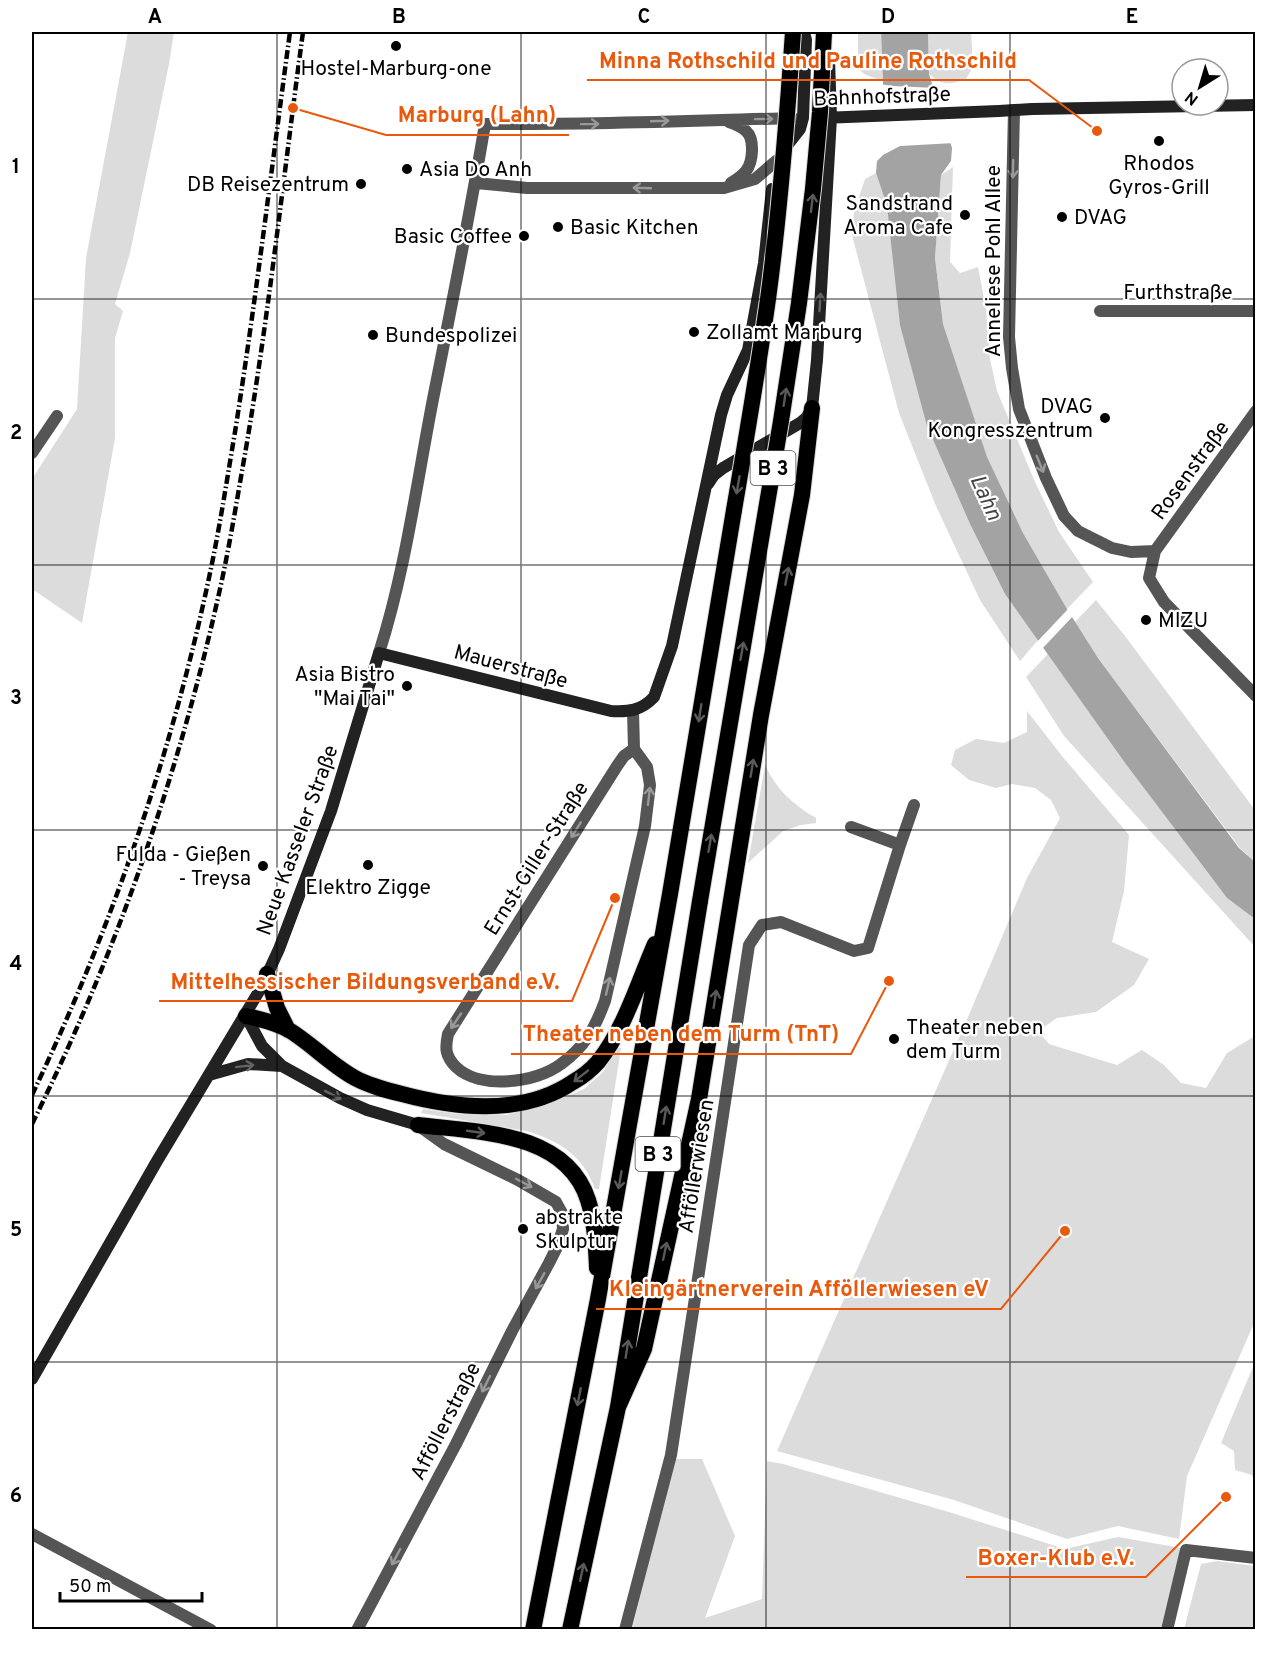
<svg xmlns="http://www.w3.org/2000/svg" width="1287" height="1661" font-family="Overpass,sans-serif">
<rect width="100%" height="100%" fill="#fff"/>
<path fill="#dcdcdc" d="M128,32H174L169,64L130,253L115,304L123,311L115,338V438L82,623L32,589V479L77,409L86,258Z
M858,32H881L883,81L866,75L858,69Z
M928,32H971L973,67L966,79C949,85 943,86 929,74Z
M953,167L950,262L960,273L978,267L986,309L990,359L997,391L1035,482L1059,532L1093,582L1067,609L1023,533L987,458L943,324L935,258L941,175Z
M876,173L887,206L927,426L970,524L1005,594L1038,640L1020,661L980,600L936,506L899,413L852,235L854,212L865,179Z
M1096,600L1125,636L1255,810V862L1240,848L1098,658L1075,622Z
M1048,654L1125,763L1227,898L1255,919V947L1064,736L1026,677Z
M1027,711L1062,756L1129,835L1124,891L1112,942L1149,959L1134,985L1096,1012L1057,1018L1038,1031L1049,1044L1117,1065L1142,1050L1164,1065L1181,1083L1206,1088L1227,1053L1255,1036V1321L1187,1476L1179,1539L1118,1526L1067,1539L954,1500L777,1451L965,1024L1027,878L1060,818L1051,800L1035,788L1012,784L996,788L969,780L951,765L955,750L976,739L1004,743L1027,732Z
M765,765C776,789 793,805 816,818V823L801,825L783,831L748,863Z
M617,1048H621L599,1189H595C583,1155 559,1141 527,1131L421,1113L423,1109L455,1114L506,1115L547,1105L584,1089L603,1072Z
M1255,1362V1484L1252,1475L1235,1470L1234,1451L1221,1443Z
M674,1459H702L735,1536L705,1618L762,1599L767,1461L783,1464L949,1512L1065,1549L1118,1537L1181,1548L1161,1629L632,1630Z
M1217,1561L1255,1566V1629H1184L1201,1564Z"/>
<path fill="#a3a3a3" d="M881,32H928L929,74L952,148L951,161L941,175L935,258L943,324L987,457L1023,533L1067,609L1098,658L1239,848L1255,862V919L1227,898L1125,763L1005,594L970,524L927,426L900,325L887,206L876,173L883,81Z"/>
<path fill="#fff" d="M879,84L893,86L936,88L954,143L900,146L883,155L873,165Z
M1069,608L1074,615L1041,650L1036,643Z"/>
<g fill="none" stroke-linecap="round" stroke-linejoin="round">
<defs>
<path id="trunk" d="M267,974L277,1008L288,1030
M246,1016C260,1019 276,1023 289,1030C312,1044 331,1065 355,1078C370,1086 386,1090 402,1094C458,1109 523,1116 573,1082C582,1077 591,1070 598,1062C625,1028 638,983 655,944
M418,1125C477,1132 566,1131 588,1200C595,1222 596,1245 597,1268
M618,1407L644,1349L699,1099L761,715L802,495L812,408
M533,1630L598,1299L670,894L734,510
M570,1630L618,1407L700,901"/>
</defs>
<use href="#trunk" stroke="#dbdbdb" stroke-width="18"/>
<path stroke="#555" stroke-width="12" d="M1014,110L1009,337L1012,368L1019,409L1046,478L1064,516L1078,531L1112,548L1131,552L1155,551
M729,122C735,124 742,127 746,131C755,139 753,162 746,171C742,176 736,180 731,183
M476,183L527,188H724L755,179L776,161
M1100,311H1256
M1256,411L1155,551L1149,578L1164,602L1256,696
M32,453L57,416
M379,653C406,569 417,480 434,394C452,304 470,214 485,124C588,125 690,121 793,118
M633,711L634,749L647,767L650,785L645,826L605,1001C595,1028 585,1047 561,1064C536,1083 480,1090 456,1067C445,1056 445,1048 448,1034L617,766L624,756L634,749
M851,827L900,845
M32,1534L211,1630
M357,1630L456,1444L512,1331L549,1263L557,1247L563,1229L562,1213L556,1202L518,1180L444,1144L419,1126
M625,1630L671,1455L749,945L762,925L781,922L854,951L868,948L900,845L914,805
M1167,1630L1186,1550L1256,1558"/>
<path stroke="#222" stroke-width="12" d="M822,118L999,111L1032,109L1256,105
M785,148L800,129L803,118L806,40L804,32
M708,484L714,475L723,468L800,423L807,417L812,408L817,360L831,118L829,59
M246,1016L262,1046L282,1066L340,1098L367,1110L418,1125
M209,1075L248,1064L282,1066
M32,1379L157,1161L261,988L279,949L331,811L379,653L611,711C628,712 641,711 654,697L672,646L721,415L727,395L748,350L764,263L772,189"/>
<use href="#trunk" stroke="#000" stroke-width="16"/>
<path stroke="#000" stroke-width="4.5" stroke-dasharray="9 3 1.5 3" stroke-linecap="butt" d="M32,1095C111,929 172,754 210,573C220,526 227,479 235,432C256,299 272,165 290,32
M32,1124C116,954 179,774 220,589C230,544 237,499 245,454C269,314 284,172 303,32"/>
<defs>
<path id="trunk-bridge" d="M734,510C746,440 758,370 768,299C780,210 787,121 793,32
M700,901L781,421L799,303L813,189L820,112L824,32"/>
</defs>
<use href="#trunk-bridge" stroke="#dbdbdb" stroke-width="18" stroke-linecap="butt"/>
<use href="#trunk-bridge" stroke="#000" stroke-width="16"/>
</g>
<defs><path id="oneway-shaft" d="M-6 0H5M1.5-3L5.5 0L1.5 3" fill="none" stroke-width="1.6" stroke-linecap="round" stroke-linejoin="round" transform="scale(1.5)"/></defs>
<g stroke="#999">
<use href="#oneway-shaft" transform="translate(764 119) rotate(-1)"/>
<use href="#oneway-shaft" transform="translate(660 121) rotate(-2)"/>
<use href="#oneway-shaft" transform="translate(590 124) rotate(-1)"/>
<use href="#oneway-shaft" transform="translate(1013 169) rotate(91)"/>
<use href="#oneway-shaft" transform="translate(642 188) rotate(-178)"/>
<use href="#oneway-shaft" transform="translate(1040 464) rotate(68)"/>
<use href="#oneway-shaft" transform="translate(649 796) rotate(-83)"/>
<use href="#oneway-shaft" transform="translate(576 830) rotate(122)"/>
<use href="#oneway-shaft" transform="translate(608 986) rotate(-77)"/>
<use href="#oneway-shaft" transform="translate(456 1021) rotate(124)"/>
<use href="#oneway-shaft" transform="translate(524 1183) rotate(28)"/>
<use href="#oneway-shaft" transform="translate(540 1281) rotate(119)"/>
<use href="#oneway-shaft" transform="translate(486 1384) rotate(117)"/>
<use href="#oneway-shaft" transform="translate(396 1557) rotate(118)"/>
</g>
<g stroke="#595959">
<use href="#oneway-shaft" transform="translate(812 203) rotate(-83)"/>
<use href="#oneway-shaft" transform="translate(785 397) rotate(-81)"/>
<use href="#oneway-shaft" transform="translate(738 485) rotate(100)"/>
<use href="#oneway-shaft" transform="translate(787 576) rotate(-79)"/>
<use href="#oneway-shaft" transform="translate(742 651) rotate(-80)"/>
<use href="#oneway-shaft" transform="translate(700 713) rotate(99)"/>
<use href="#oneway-shaft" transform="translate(752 768) rotate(-81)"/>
<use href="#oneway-shaft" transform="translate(710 843) rotate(-80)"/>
<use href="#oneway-shaft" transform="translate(715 999) rotate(-81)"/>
<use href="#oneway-shaft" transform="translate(581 1076) rotate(142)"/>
<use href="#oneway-shaft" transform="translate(665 1115) rotate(-81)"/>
<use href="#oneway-shaft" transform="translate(476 1132) rotate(8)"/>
<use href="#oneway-shaft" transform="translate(620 1180) rotate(100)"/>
<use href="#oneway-shaft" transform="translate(665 1251) rotate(-78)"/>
<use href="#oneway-shaft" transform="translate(627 1349) rotate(-81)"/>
<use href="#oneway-shaft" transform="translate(579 1397) rotate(101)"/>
<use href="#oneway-shaft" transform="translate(582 1572) rotate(-78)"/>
</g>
<g stroke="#646464">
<use href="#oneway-shaft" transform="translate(820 302) rotate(-87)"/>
<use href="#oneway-shaft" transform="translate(245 1066) rotate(-7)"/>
<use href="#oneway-shaft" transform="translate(333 1095) rotate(27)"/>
</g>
<path fill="none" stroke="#000" stroke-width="1.5" stroke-opacity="0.55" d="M277,32V1630M521,32V1630M766,32V1630M1010,32V1630M32,299H1256M32,565H1256M32,830H1256M32,1096H1256M32,1362H1256"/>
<g fill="#000" stroke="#fff" stroke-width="2">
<circle cx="396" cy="46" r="6"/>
<circle cx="1159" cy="141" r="6"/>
<circle cx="407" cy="169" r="6"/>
<circle cx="361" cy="184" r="6"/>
<circle cx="965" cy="215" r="6"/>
<circle cx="1062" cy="217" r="6"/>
<circle cx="558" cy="227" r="6"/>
<circle cx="524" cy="236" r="6"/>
<circle cx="694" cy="332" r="6"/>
<circle cx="373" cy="335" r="6"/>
<circle cx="1105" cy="418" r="6"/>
<circle cx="1146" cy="620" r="6"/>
<circle cx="407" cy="686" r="6"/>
<circle cx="368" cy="865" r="6"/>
<circle cx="263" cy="866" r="6"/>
<circle cx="894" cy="1039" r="6"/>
<circle cx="523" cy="1229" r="6"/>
</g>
<g text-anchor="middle" stroke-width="4.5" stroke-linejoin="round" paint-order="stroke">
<g fill="#fff" stroke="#4c4c4c" stroke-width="1.5">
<rect x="750.5" y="451" width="45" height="34" rx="4.5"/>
<rect x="635.5" y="1137" width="45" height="34" rx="4.5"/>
</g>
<g font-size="20" font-weight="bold" fill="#000">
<text x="773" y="475">B 3</text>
<text x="658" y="1161">B 3</text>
</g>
<g font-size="21" fill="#000" stroke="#fff" text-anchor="start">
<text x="396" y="75" text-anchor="middle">Hostel-Marburg-one</text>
<text x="1159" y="170" text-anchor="middle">Rhodos<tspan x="1159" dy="24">Gyros-Grill</tspan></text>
<text x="419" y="176">Asia Do Anh</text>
<text x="349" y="191" text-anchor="end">DB Reisezentrum</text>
<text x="953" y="210" text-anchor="end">Sandstrand<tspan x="953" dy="24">Aroma Cafe</tspan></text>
<text x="1074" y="224">DVAG</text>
<text x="570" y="234">Basic Kitchen</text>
<text x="512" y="243" text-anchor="end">Basic Coffee</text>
<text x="706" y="339">Zollamt Marburg</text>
<text x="385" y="342">Bundespolizei</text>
<text x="1093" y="413" text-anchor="end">DVAG<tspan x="1093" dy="24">Kongresszentrum</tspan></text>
<text x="1158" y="627">MIZU</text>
<text x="395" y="681" text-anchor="end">Asia Bistro<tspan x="395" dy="24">"Mai Tai"</tspan></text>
<text x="251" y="861" text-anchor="end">Fulda - Gießen<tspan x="251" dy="24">- Treysa</tspan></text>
<text x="368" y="894" text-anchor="middle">Elektro Zigge</text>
<text x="906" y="1034">Theater neben<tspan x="906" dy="24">dem Turm</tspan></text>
<text x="535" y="1224">abstrakte<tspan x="535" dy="24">Skulptur</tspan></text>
</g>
<g font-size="21" fill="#000" stroke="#fff">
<text transform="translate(882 96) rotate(-2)" y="7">Bahnhofstraße</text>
<text transform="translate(993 261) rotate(-90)" y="7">Anneliese Pohl Allee</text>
<text x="1178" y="299">Furthstraße</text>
<text transform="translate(1190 470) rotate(-54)" y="7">Rosenstraße</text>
<text transform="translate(511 666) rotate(15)" y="7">Mauerstraße</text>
<text transform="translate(297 840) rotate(-70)" y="7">Neue Kasseler Straße</text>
<text transform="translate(536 858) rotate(-58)" y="7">Ernst-Giller-Straße</text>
<text transform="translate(696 1166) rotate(-81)" y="7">Afföllerwiesen</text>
<text transform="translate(445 1421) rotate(-63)" y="7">Afföllerstraße</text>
</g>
<g font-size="22" font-style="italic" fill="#444" stroke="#fff">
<text transform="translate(987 497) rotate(66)" y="8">Lahn</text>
</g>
</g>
<path fill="none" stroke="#e8590c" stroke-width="2" d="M1097 131L1029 80H587M293 108L386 135H569M615 898L572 1001H159M889 981L851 1054H511M1065 1231L1001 1309H596M1226 1497L1146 1577H966"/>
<g fill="#e8590c" stroke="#fff" stroke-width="2">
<circle cx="1097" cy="131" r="6"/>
<circle cx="293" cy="108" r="6"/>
<circle cx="615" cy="898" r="6"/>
<circle cx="889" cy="981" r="6"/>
<circle cx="1065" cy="1231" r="6"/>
<circle cx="1226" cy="1497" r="6"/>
</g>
<g font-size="22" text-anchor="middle" font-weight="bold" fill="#e8590c" stroke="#fff" stroke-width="4.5" stroke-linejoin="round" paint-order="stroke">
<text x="808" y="68">Minna Rothschild und Pauline Rothschild</text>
<text x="477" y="122">Marburg (Lahn)</text>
<text x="365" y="989">Mittelhessischer Bildungsverband e.V.</text>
<text x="681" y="1041">Theater neben dem Turm (TnT)</text>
<text x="799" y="1296">Kleingärtnerverein Afföllerwiesen eV</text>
<text x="1056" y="1565">Boxer-Klub e.V.</text>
</g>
<rect width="1287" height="1661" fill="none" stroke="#ffffff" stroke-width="66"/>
<g transform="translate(1200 87) rotate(217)"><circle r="28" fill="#ffffff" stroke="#999999" stroke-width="1.5"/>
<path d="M0-4.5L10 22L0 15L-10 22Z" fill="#000000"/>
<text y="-9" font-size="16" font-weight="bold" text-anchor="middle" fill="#000000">N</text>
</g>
<path d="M60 1592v9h142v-9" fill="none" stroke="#000000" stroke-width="3"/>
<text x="69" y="1592" font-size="18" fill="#000000" stroke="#ffffff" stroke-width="4.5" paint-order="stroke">50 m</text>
<rect x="33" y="33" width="1221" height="1595" fill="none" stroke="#000" stroke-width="2"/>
<g font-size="20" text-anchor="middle" font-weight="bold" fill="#000">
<text x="155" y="23">A</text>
<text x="399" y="23">B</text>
<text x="644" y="23">C</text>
<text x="888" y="23">D</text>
<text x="1132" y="23">E</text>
<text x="16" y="173">1</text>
<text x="16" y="439">2</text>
<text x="16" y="704">3</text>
<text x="16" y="970">4</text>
<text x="16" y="1236">5</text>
<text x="16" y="1502">6</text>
</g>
</svg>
